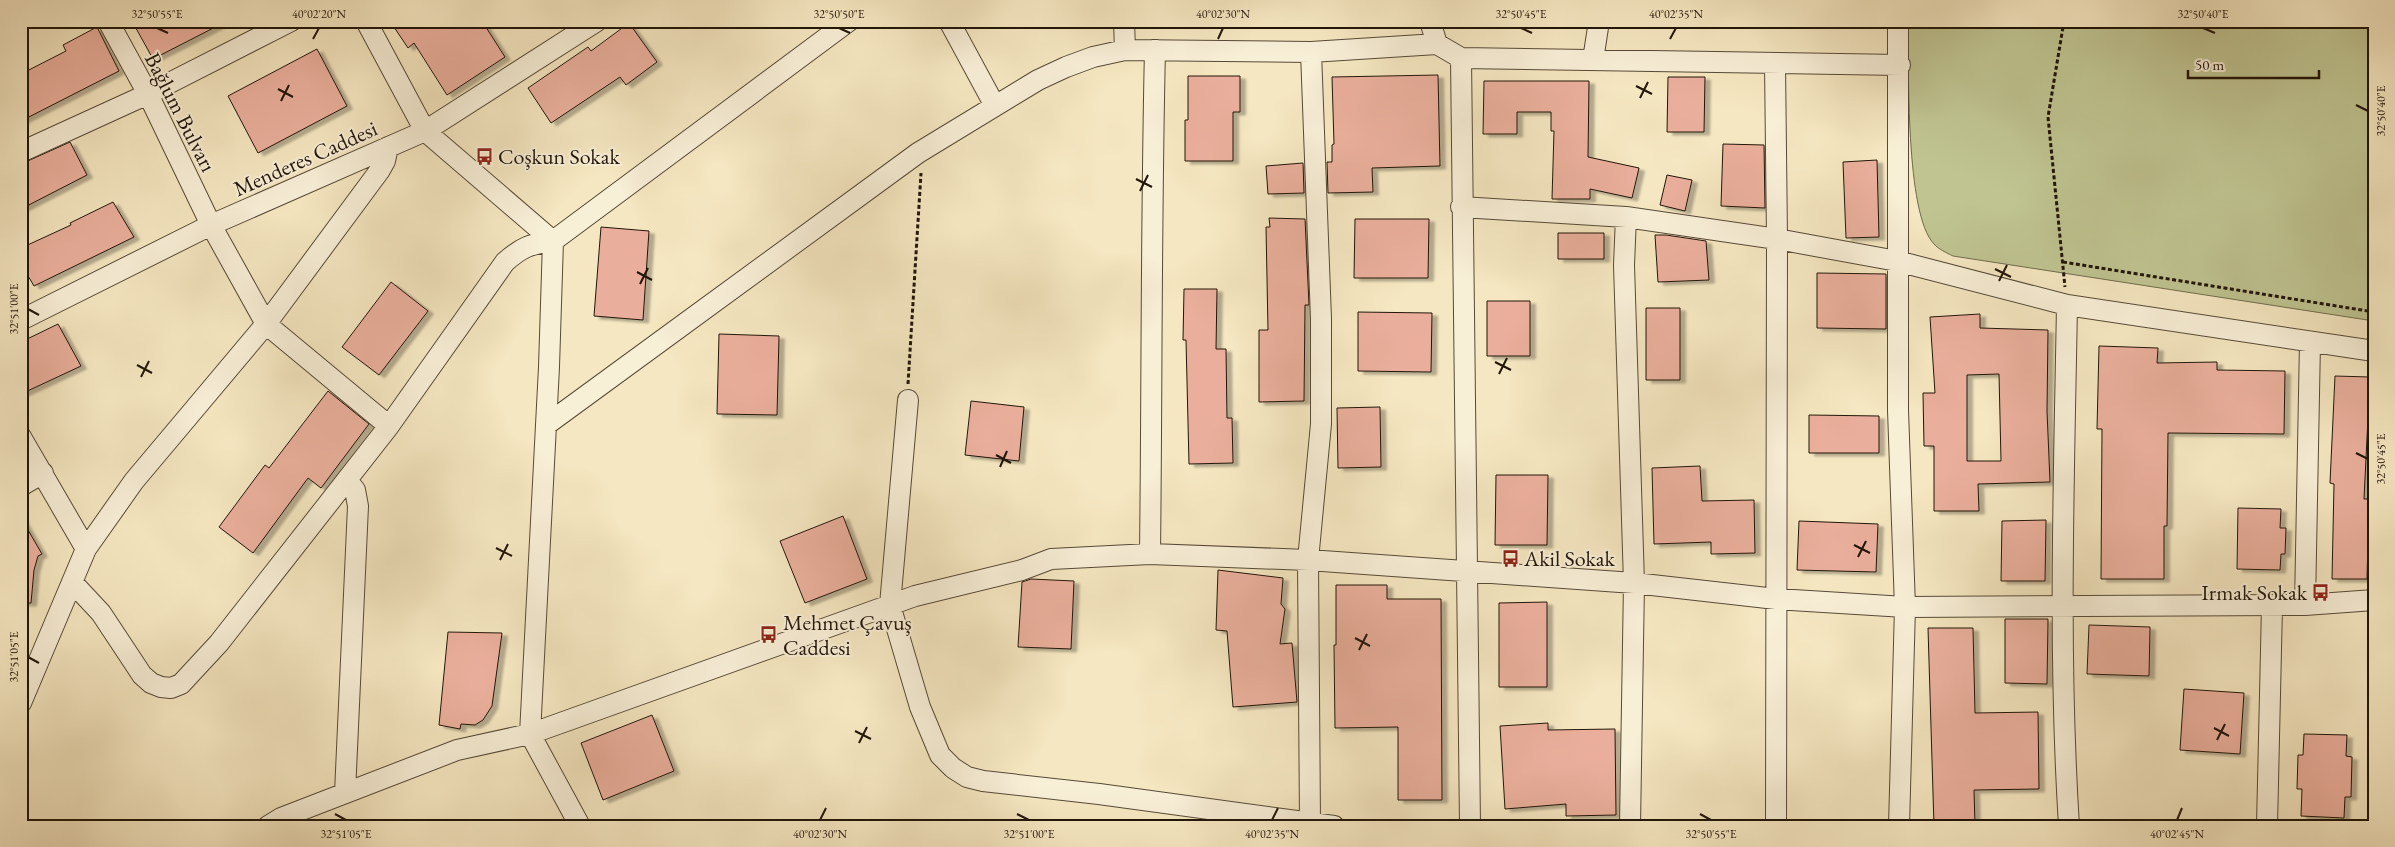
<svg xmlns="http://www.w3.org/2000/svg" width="2395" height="847" font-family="'EB Garamond',serif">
<defs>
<filter id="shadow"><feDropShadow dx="5.5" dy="3" stdDeviation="1" flood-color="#0004"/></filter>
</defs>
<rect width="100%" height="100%" fill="#f5e7c1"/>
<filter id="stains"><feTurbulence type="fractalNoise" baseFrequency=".004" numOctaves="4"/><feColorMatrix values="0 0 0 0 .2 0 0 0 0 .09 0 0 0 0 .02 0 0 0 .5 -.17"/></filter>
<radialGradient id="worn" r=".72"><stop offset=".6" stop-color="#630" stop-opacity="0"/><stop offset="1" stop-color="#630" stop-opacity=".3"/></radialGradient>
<path fill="#bfc491" stroke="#706c4d" d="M1908,21H2363L2374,41V321L1953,256C1947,253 1938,249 1934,244C1905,214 1909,67 1908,21Z"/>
<path fill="#eaaf9c" stroke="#211509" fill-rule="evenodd" filter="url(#shadow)" d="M132,21H227L153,59Z
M390,21H482L505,57L447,95L414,43L408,48Z
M629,23L657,62L626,85L620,77L551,123L528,88L588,47L591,51Z
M97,27L119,71L21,121V74L66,51L63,45Z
M317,49L347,106L258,153L228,96Z
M1438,75L1440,166L1372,168L1373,192L1328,193L1327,162H1332V145L1334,144L1332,77Z
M1188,76H1240V112H1233V161H1185V120H1188Z
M1668,77H1705L1704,132H1667Z
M1484,81H1589L1588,157L1639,168L1632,198L1590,189V199H1552L1554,131H1551V112H1517V134H1483Z
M70,142L87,175L21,209V164Z
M1723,144L1764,145L1765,208L1721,206Z
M1877,160L1879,237L1846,238L1843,162Z
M1303,163L1304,193L1268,194L1266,166Z
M1667,175L1692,180L1685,211L1660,205Z
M113,202L134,237L34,286L21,264V248L71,225L70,223Z
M1269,218L1305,219L1309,305H1305L1304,401L1259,402V330H1268L1266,227H1270Z
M1355,219H1429L1428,278H1354Z
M601,227L649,231L643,320L594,316Z
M1558,233H1604V259H1558Z
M1655,235H1666L1706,241L1709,280L1658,282Z
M1817,273L1886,274V329L1817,328Z
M391,282L428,311L379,375L342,347Z
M1184,289H1217L1216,349H1226L1227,418H1232L1233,463L1189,464L1186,340H1183Z
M1487,301H1530V356H1487Z
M1646,308H1680V380H1646Z
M1358,312L1432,313L1431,372L1358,371Z
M1980,314V328L2048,330L2047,411L2050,482L1978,484L1979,511H1934V446H1924L1923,393H1935L1930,317ZM1999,374L2001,461H1967V375Z
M58,324L81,366L21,394V342Z
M719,334L779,336L777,415L717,414Z
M2099,346L2158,348L2157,363L2217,362V370L2285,371L2284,434L2168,433L2167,526H2164V579H2101L2102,429H2097Z
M2335,376L2370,377L2364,499H2369L2367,579H2332L2334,484L2330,483Z
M328,391L369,424L321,488L308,478L253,553L219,527L265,465L269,468Z
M971,401L1024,407L1019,461L965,455Z
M1380,407L1381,467L1338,468L1337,408Z
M1809,415L1879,416V453H1809Z
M1700,466L1702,501L1754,500L1755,553L1711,554V542L1654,544L1652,468Z
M1496,475H1548L1547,545H1495Z
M2238,508L2281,509L2280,528H2286L2285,554H2281L2280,570L2237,569Z
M843,516L867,579L805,603L780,541Z
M21,518L42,554L38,556L34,570L31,603H21Z
M2046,520L2045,581H2001L2002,521Z
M1799,521L1878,524L1876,572L1797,570Z
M1218,570L1283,578L1281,604L1285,609L1280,644L1292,643L1297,702L1233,707L1227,631L1216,630Z
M1031,579L1074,581L1071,649L1018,647L1022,582Z
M1336,585H1387V599H1441L1442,800H1398V727L1335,728L1334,645H1336Z
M1547,602V687H1499V603Z
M2005,619H2048L2047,684L2005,683Z
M2089,625L2150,627L2149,676L2087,674Z
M1928,628H1973L1975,713L2038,712L2039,789L1974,790L1975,826H1934Z
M448,632L502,633L492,706L483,720L475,725L461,724L460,729L439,725Z
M2184,689L2244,693L2240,754L2180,750Z
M652,715L674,771L603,800L581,743Z
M1548,723V730L1615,729L1616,815L1566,816V804L1505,809L1500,726Z
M2304,734L2347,735L2346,756L2352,757L2351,797H2345L2344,818L2301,816L2302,789H2297L2298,755H2303Z"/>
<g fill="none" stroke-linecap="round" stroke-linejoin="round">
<defs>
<path id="minor" d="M108,21L148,94L211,225L266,324L389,426
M366,21L425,131L553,241L549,367L530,734L580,826
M949,21L995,106
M1124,21L1125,50
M1430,21L1437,44L1461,58L1900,65
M1898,21V410L1905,607L1899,826
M1461,58C1462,314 1469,570 1470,826
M1593,60L1599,21
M1775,63L1777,239L1776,826
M21,152L148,94L291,21
M1461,207L1626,217L1777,239L1897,261L2067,305L2374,351
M1626,217L1624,265L1634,583L1630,826
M2067,305C2064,479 2058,652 2069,826
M21,320L211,225L425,131L597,21
M908,400L890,605L920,707L940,755L953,768L967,777L983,781L1099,794L1334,826
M546,425L918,153L1038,80L1066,67L1093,57L1125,50L1311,52L1437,44
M21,437L86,549L21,703
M21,486L43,473
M86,549L134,481L266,324L380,170L385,161L388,147
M1150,554C1152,386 1151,218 1155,50
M73,583L101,613L142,675L151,683L161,687L171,688L181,684L219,643L389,426L505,262C522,247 530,244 553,241L849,21
M2305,605L2310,342
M345,793L358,506L355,490L347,480
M1310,824L1308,560L1321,424V319L1311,52
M268,826L281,818L457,750L530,734L915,596L1022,570L1051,559L1150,554L1308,560L1634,583L1776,599L1905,607L2305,605L2374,600
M2267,826L2272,606"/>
</defs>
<use href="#minor" stroke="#564a37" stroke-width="22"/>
<path stroke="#211509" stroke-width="3" stroke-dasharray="4 2.5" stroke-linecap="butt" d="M2064,21L2048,117L2065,287
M2369,21L2374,30
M2063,262L2374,312
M908,384L921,173"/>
<use href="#minor" stroke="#f8efd7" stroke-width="20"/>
</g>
<path fill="none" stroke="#211509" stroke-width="2" d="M157,28L168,33M839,28L850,33M1521,28L1532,33M2203,28L2215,33M313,39L319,28M1218,39L1223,28M1670,39L1676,28M1636,86L1652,94M278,89L293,97M1640,98L1648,82M281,101L289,85M2356,105L2368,111M1136,179L1152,187M1140,191L1148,175M1995,269L2011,277M637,272L652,280M1999,281L2007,265M640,284L648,268M28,309L39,315M1495,362L1511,370M137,365L152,373M1499,374L1507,358M141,377L149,361M2356,453L2368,459M996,455L1011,463M1000,467L1007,451M1854,545L1870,553M496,548L512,556M1858,557L1866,541M500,560L508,544M1355,638L1370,646M1359,650L1367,634M28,657L39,663M2214,728L2229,736M855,731L871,739M2217,740L2225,724M859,743L867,727M335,814L346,820M1017,814L1029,820M1700,814L1711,820M820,820L826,808M1272,820L1278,808M2177,820L2182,808"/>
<defs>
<symbol id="bus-bare" viewBox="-9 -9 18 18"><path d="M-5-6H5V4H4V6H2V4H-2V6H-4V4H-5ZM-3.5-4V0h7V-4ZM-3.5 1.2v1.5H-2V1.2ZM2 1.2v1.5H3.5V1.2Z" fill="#8f2418" stroke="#f8efd7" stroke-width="2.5" paint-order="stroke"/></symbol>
</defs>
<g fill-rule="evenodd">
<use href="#bus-bare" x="472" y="144" width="25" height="25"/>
<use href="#bus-bare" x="1498" y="546" width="25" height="25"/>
<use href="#bus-bare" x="2308" y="580" width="25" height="25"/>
<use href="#bus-bare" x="756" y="622" width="25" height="25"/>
</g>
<g text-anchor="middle" stroke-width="4" stroke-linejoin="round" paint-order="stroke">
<g font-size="22" fill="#211509" stroke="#f8efd7">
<text transform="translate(181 112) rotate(63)" y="8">Bağlum Bulvarı</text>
<text transform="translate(305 158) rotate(-24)" y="8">Menderes Caddesi</text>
</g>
<g font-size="22" fill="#211509" stroke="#f8efd7" text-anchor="start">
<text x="498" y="164">Coşkun Sokak</text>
<text x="1524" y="566">Akil Sokak</text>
<text x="2307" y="600" text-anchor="end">Irmak Sokak</text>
<text x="783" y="630">Mehmet Çavuş<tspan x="783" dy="25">Caddesi</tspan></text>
</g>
</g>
<rect width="2395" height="847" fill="none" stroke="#f5e7c1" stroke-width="55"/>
<path d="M2188 70v8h131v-8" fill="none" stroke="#211509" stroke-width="2.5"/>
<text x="2195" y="70" font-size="15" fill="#211509" stroke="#f8efd7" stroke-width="4" paint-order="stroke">50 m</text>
<rect x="28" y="28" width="2340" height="792" fill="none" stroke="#211509" stroke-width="2"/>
<g font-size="12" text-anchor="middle" fill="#211509">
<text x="157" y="18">32°50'55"E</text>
<text x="319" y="18">40°02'20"N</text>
<text x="839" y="18">32°50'50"E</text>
<text x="1223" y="18">40°02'30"N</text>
<text x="1521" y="18">32°50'45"E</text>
<text x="1676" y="18">40°02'35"N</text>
<text x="2203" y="18">32°50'40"E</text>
<text transform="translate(2381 111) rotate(-90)" y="4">32°50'40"E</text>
<text transform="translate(14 309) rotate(-90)" y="4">32°51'00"E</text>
<text transform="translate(2381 459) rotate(-90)" y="4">32°50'45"E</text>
<text transform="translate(14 657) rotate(-90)" y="4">32°51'05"E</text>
<text x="346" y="838">32°51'05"E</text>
<text x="820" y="838">40°02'30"N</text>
<text x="1029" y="838">32°51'00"E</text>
<text x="1272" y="838">40°02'35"N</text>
<text x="1711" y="838">32°50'55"E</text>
<text x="2177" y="838">40°02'45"N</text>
</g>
<rect width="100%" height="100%" filter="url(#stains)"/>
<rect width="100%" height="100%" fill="url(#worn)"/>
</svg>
